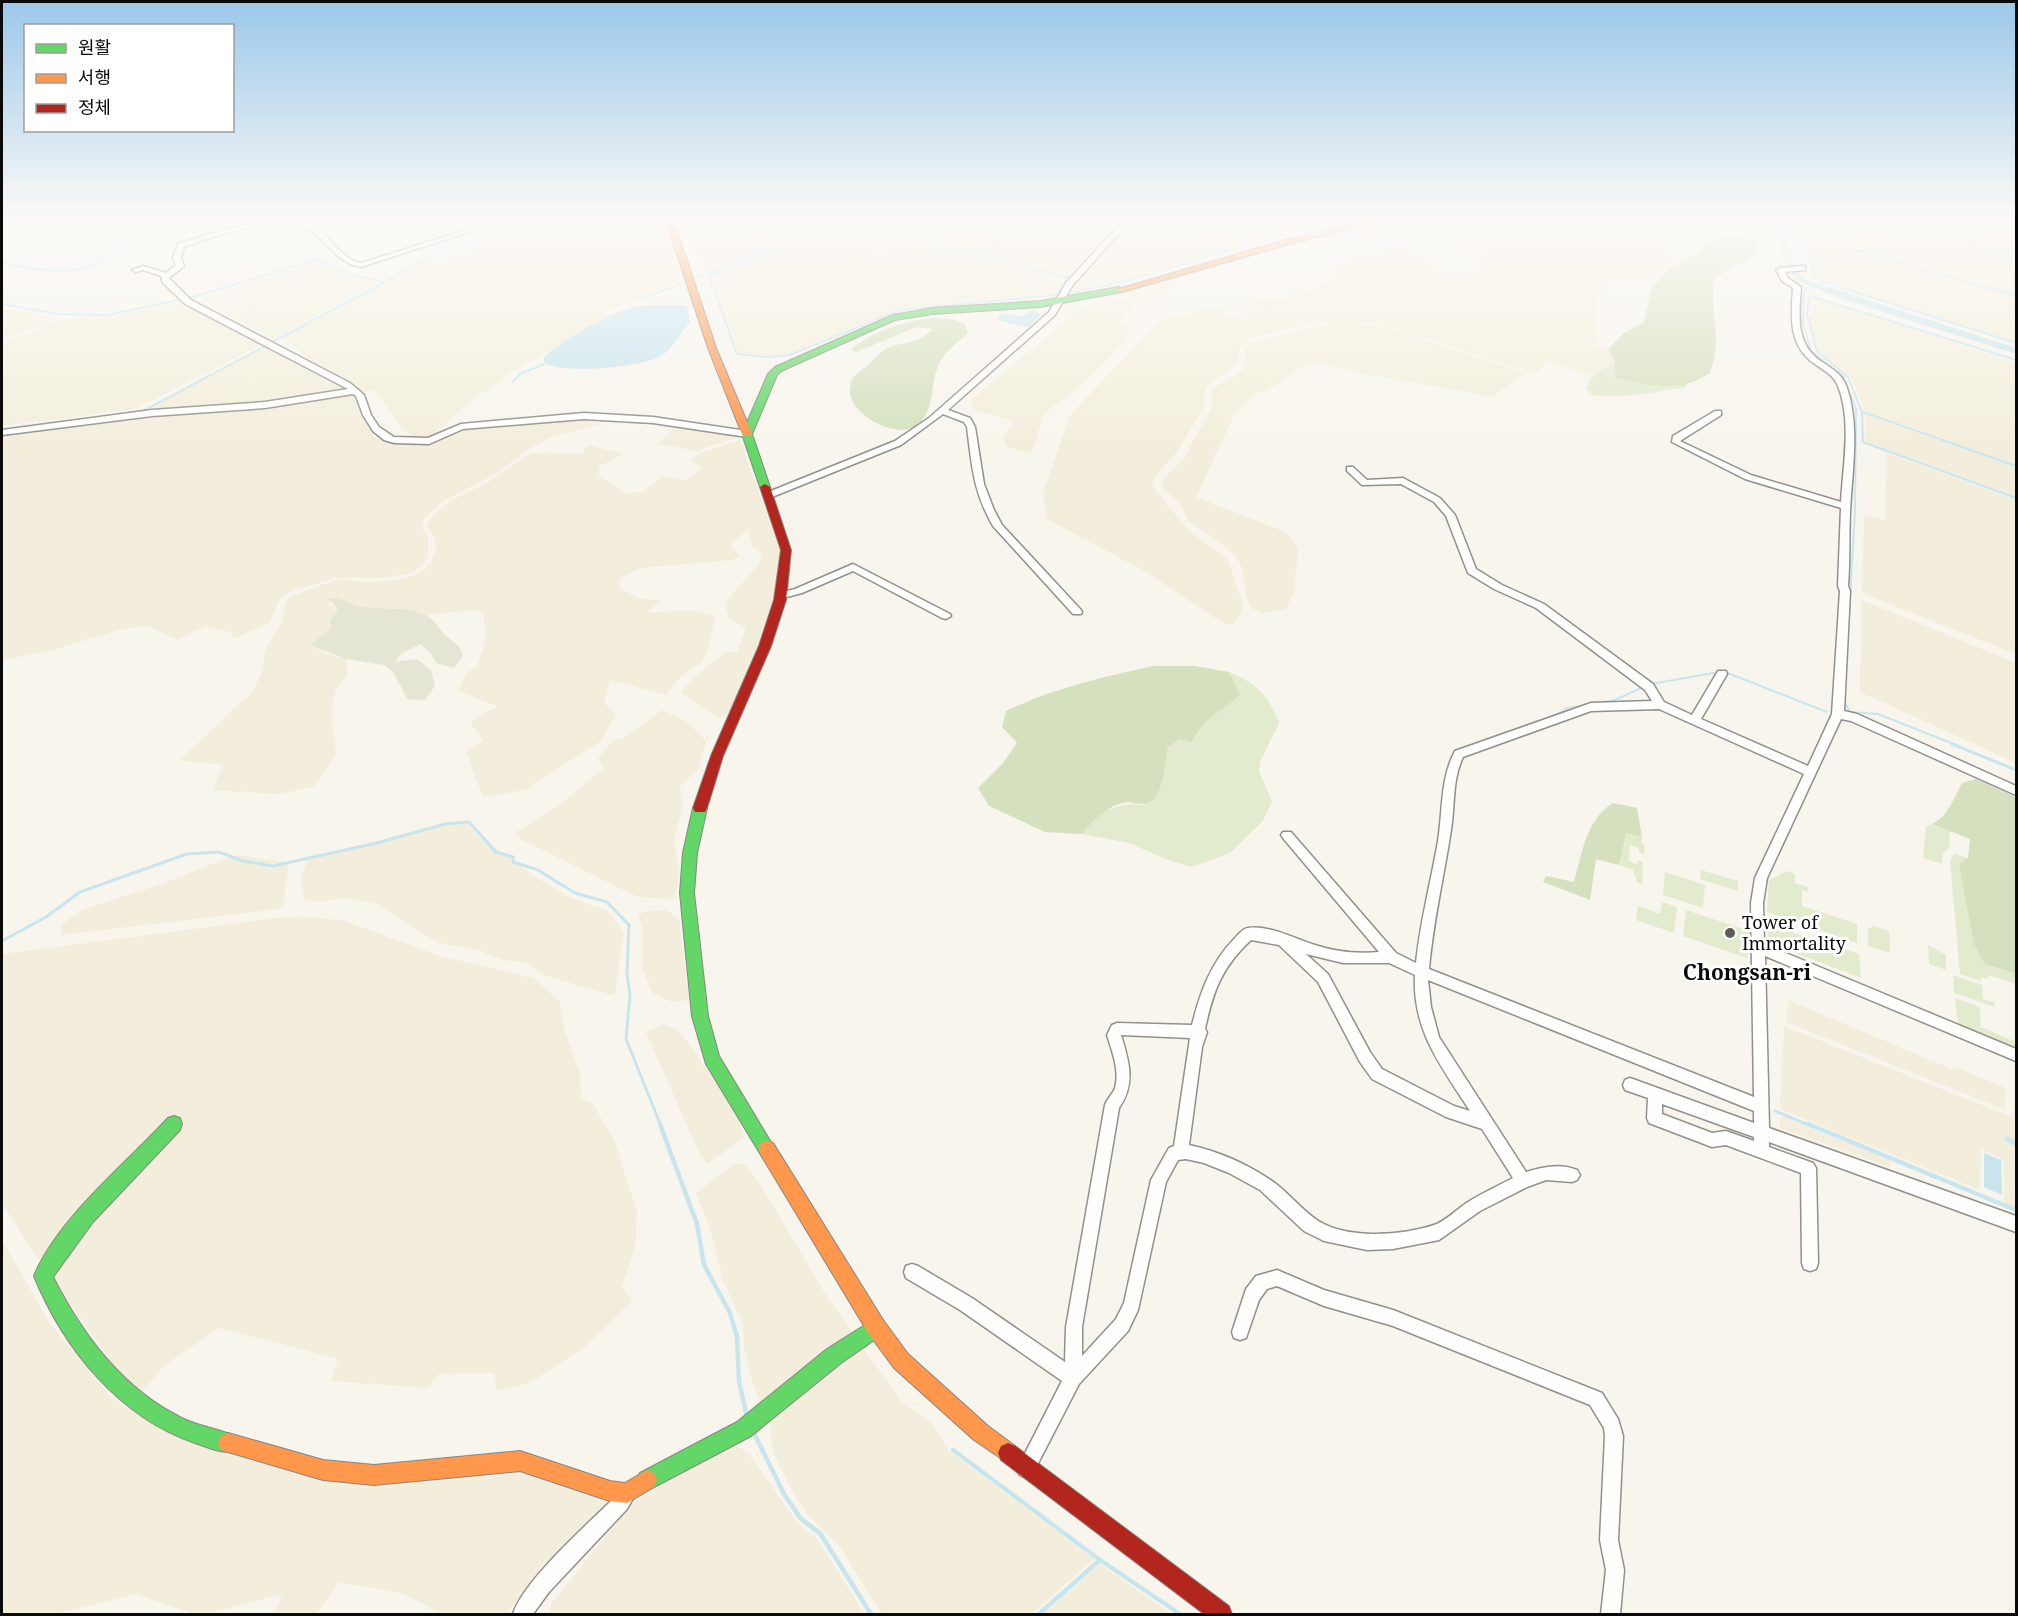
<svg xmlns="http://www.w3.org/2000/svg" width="2018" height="1616" font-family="'Noto Serif','Noto Sans KR',serif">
<rect width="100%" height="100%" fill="#f8f5ed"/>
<path fill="#f3eedb" d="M527,221H665L681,277L676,283L605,312L609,315L513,371L490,389L477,396L428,439L416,440L399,424L375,390L362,393L351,381L308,358L283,337L413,268L427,262L435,263Z
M725,221H803L775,246L707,271L692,250L698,246L696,242L732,224Z
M814,221L892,238L839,284L895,239L1068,278L1054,295L899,309L790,354L758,355L739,353L710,277L782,249Z
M827,221H912L893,237Z
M917,221H1125L1074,276L984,256L1002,239L1001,238L981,255L898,237Z
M1129,221H1214L1279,235L1134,278L1067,293L1074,280Z
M1236,221H1338L1281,234L1234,224Z
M1473,221H1615L1668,251L1674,261L1669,268L1654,272L1651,276L1604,281L1597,302V347L1608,349L1615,364L1599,369L1591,376L1549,361L1536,373L1372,322L1306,324L1262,334L1245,342L1239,348L1238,363L1206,387L1203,408L1177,452L1152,480L1154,488L1188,530L1227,559L1242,600V612L1233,626L1218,620L1146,572L1047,519L1043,492L1071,414L1161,319L1215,308L1241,320L1250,318L1247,308L1253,302L1266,299H1282L1320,287L1331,281L1342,264L1389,245H1399L1418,253L1439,273L1453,277L1471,276L1480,270L1479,255L1491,239L1463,251L1453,228Z
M1801,221H1883L2016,258V295L1806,234Z
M1890,221H2016V256Z
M1806,236L2016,297V342L1821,280L1816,275Z
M317,263L377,283L273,339L199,298Z
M1174,279L1173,284L1133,306L1120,322L1128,326L1126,340L1085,382L1044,414L1031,454L1006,446L1003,438L1015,422L971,408L972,399L1085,305L1125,299L1128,292Z
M1813,296L2016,363V465L1865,411L1852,378L1819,351L1809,317Z
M185,301L202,314L263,344L135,409L2,426V346L4,343L61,320L107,318Z
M2,308L40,315L59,318L2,340Z
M1354,324L1375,325L1525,372L1493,397L1355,372L1316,361L1304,365L1276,385L1252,396L1234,415L1196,497L1288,533L1298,548L1294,593L1286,609L1264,613L1251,608L1247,600L1243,570L1237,558L1225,546L1188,521L1181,504L1162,488V481L1185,456L1204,422L1211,410L1213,389L1244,369L1246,357L1244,349L1250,343L1318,326Z
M267,345L348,390L285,402L146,413L185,387Z
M350,394L356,396L359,410L376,438L403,444L434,441L462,429L479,426L584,420L603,424L553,436L531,448L495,474L445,500L424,518L422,527L428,535V556L422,565L412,573L388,578H335L295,590L286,594L279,601L269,623L234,639L231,633L206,626L178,640L147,626L123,629L45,652L2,660V436Z
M1865,414L2016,467V497L1869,443L1865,440Z
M677,424L717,432L738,437L697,451L658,444Z
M740,440L780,551L781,569L764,638L730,711L719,719L681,693L692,679L725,652H737L746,628L730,619L726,608L727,600L758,565L762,553L753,548L748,530L730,544L740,556L732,560L640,568L620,579V588L638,598L661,601L646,613L690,610L715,616L709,647L702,662L680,677L666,695L610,680L604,703L616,714L601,741L525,790L483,797L466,752L483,740L470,722L497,706L458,691L466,673L477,667L486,639L484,613L473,610L426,615L397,608L369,610L351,605L339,598L327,600L338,611L332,628L311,645L327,654L346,659L348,674L335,692L331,711L336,754L313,787L279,794L213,790L222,765L180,760L253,691L262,672L265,651L282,621L285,603L291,596L339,579L367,582L397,580L418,574L430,564L436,550L434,536L427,526L431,518L450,501L487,483L531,453L581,454L589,445L624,454L599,466V476L626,493L642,492L664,476L686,481L702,468L690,460L698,454Z
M1887,453L2016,500V654L1862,593L1864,515L1885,520Z
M1862,600L2016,663V763L1860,692Z
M662,710L686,721L706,741L698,770L680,786L683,806L674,840L679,871L675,899L638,897L522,840L516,832L558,806L603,769L598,758L615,738L621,740Z
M447,823L468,824L480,837L537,878L573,899L607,910L624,932L615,993L611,995L540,974L527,962L502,960L477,950L438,943L377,904L349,898L317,902L304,899L301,879L308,858Z
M245,856L289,863L283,906L278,909L61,935V925L82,910L159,885L230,857Z
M666,910L679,919L689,1000L672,1002L652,993L642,966V926L638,915L646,911Z
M313,917L345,921L440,956L534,978L560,1002L564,1028L580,1074L581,1099L593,1104L615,1142L637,1212L635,1247L622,1287L632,1301L585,1347L531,1382L497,1391L494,1373L439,1374L428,1388L331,1381L338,1359L219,1328L165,1365L142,1392L121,1375L44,1268L2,1203V954L277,918Z
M1788,1000L1954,1070L1955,1067L2006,1088L2005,1110L1786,1022Z
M663,1024L678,1030L686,1040L734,1108L744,1138L707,1164L699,1153L646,1032Z
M1784,1026L2012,1117L2014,1105L2016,1106V1142L2006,1137L2005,1139L2016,1145V1208L2004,1203V1160L1981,1149L1980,1190L1780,1109Z
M1780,1116L1890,1160V1167L1780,1128Z
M734,1164H744L761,1185L824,1292L902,1403L932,1423L948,1450L1094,1559L1031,1614H882L838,1544L808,1515L792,1491L773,1452L770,1423L754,1387L745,1353L742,1322L722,1278L710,1228L696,1193Z
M2,1240L49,1322L111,1398L156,1426L319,1477L516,1468L608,1495L607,1506L545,1567L505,1614H442L404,1594L339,1582L316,1614H275L282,1594L204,1614H194L136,1594L55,1614H2Z
M735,1445L749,1453L798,1524L817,1539L865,1614H549L552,1603L631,1504L708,1455Z
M1100,1564L1172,1614H1044Z"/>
<path fill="#e3ebcf" d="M1615,364L1614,377L1638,383L1687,384L1684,388C1653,392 1623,399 1592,395L1586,388C1592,372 1600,369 1615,364Z
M1229,672C1256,683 1269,695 1279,723L1260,762L1259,772L1272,801L1263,821L1230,853L1192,867L1168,860L1129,843L1082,834C1099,810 1116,802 1144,805L1162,777L1168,747L1180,739L1192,742C1207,713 1220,715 1239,694Z
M1932,824L1950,831L1949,848L1943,853L1942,864L1923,858L1926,827Z
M1626,832L1642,837V844L1645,845L1644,854L1639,852V848L1630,845L1629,861L1637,864L1638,860L1643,862L1642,884L1637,882L1633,870L1619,865Z
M1955,854L1968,858L1959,865L1985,964L2016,974V984L1988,975V979L1981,977V981L1960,974L1950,860Z
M1701,870L1738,881V891L1700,879Z
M1787,871L1795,874V883L1808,887V892L1802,890V906L1857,924V943L1767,912L1769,880Z
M1665,872L1705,885L1703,908L1663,895Z
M1662,902L1677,907L1674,933L1636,920L1638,906L1660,914Z
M1686,910L1749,931L1747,958L1683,936Z
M1767,924L1859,954L1861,978L1774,945L1768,939Z
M1874,926L1889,931L1890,953L1868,946V929Z
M1928,945L1946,955V970L1929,964Z
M1953,975L1982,985L1983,999L1995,1003V1007L1954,993Z
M1955,998L1980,1007L1981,1027L2016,1042V1048L1958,1024Z"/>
<path fill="#d5e1be" d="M1729,235L1745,236L1757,243L1755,255L1714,278C1709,311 1724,342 1709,374C1702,377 1694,382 1687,384C1665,390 1635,383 1614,377L1615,361L1608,349L1623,334L1644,322L1652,288L1669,268L1698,253L1707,242Z
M933,318L952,319L965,324L968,333C958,342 943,353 938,366C930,385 935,411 917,425C897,442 835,410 853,378C856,373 863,369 867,366C872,361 878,354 884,350C902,340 916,346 933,329L916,327L857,352L851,350C872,331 905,321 933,318Z
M1154,666H1195L1229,672L1240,694C1220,715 1207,713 1192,742L1180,739L1168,747C1165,761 1164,789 1153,800C1142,809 1133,800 1122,803C1107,807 1091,822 1082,834L1045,832L989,806L978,788L1003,763L1017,743L1002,727L1006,711C1054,688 1103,677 1154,666Z
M1976,779L2016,797V974L1985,964L1974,944L1959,864L1968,858L1970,839L1932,824C1947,818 1955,796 1962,783Z
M1613,803L1637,808L1642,837L1626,833L1619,865L1596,859L1590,900L1543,882L1546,876L1574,882C1582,853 1586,820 1613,803Z"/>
<path fill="#e4e6d3" d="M339,598C370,617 396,601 425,615C435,619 438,628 445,635C453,643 459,643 463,655L454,668L436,663L430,652L420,644L401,654L395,662L417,659L431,670L435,686L425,700L407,699L394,673L384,665L346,659L310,645L331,629L330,620L338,611L333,603L326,599Z"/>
<path fill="#c8e5ee" d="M1778,221H1787C1791,243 1788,268 1807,280L2016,348V354L1842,299L1798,281L1790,272L1783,257Z
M679,305L687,306L690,322C681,332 674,348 661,356C641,368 563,374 544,363V357C565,339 613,309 641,306C653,304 666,306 679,305Z
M1033,310L1041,315L1028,327L1001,321L997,317L1004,313L1020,317Z
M1984,1153L2001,1160L2002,1195L1984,1187Z"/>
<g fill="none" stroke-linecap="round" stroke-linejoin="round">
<path stroke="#c8e5ee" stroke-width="2" d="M813,221L782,249L709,276L737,354L766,357L790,355L900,310L1068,294L1133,279L1282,235L1344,221
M823,221L1068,277L1057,295
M1217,221L1280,234
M1798,221C1805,237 1810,271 1820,281L2016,343
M1886,221L2016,257
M1804,235L2016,296
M981,257L1001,239
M2,262C32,271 78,277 106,259C113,255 114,246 121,242C135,234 149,231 162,221
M1813,285L1804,290L1803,323L1811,351L1843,376L1856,409L1855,511L1846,670
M646,297L776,247L805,221
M2,304L58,314L108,315L193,297L319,259L343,272L384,282L415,265L516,221
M2016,360L1810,296L1807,313L1817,351L1848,377L1862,412L1863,442L2016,498
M513,382L520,374L544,364
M145,410L383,283
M1863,412L2016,466
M1725,672L1827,712
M1651,684L1719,672
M1844,701L1850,712
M1597,703L1615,700L1643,687
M1849,712L1878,714L1956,745
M1552,717L1567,708L1587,705"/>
<path stroke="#c8e5ee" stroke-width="3" d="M1952,744L2016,770
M2,941L46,917L80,892L187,854L219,852L243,861L273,866L377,843L445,824L469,822L496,852L513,857V862L538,870L575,893L607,902L629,925L627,974L630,995L626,1039L661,1126
M1775,1111L1811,1126"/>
<path stroke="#c8e5ee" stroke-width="4.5" d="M660,1124L697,1224L704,1265L730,1313L737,1337L739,1382L747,1417
M1808,1124L2016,1210
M2007,1139L2016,1144
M753,1431L784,1494L801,1519L820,1533L871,1614
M953,1450L1100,1560L1180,1614
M1039,1614L1100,1560"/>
<defs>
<path id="street" d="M1123,221H1130L1072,286L1055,315L948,410L970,418L975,427L984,484L994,510L1002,525L1081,610L1082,612L1081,614H1073L993,526C973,491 972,466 967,427L964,422L943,414L901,445L772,497H766V493L895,441L929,418L1049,312L1066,283Z
M267,222C283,221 301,220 315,227C333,237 339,259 361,263L482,225L487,226L361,267C338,263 331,246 314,233C285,211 214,236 184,247L181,258L184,266L169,278L191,300L350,383L364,395L371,415L379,427L394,437L428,438L461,424L584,413L653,417L747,431L751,434L747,437L653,423L584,419L463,429L429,444L394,443L384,440L373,431L363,415L356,396L353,394L265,408L152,416L2,435V430L152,410L265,402L348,389L185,304L163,283L161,276L143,270L136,272L132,270L143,266L166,273L176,265L173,258L178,244L226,229Z
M1802,266H1805V270L1785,272L1788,278L1801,287C1799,316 1795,344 1822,362C1833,369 1843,375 1847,388C1860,426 1852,472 1850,512C1849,537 1850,561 1848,586L1850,591L1844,711L1857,714L2016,786V795L1851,721L1841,719L1767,878L1763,903L1764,944L2016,1049V1061L1765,956L1769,1128L2016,1216V1232L1769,1142V1147L1813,1163L1816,1168L1818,1263L1816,1269L1810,1271L1804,1269L1802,1263L1801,1173L1726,1145L1712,1147L1649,1123L1647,1118L1648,1098L1625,1090L1623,1085L1625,1080L1630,1078L1754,1123V1111L1428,980L1431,1007L1439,1037L1526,1172C1543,1167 1560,1163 1577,1170L1580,1175L1577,1180L1572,1182L1546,1180L1527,1187L1480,1211L1439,1240L1393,1249L1367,1250L1324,1241L1304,1231L1260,1190L1229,1173L1204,1163L1186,1159L1178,1160L1166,1182L1138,1310L1128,1331L1079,1384L1032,1475L1026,1478L1020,1475L1017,1469L1020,1463L1062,1381L960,1310L906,1278L904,1272L906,1266L912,1264L918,1266L972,1298L1065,1362L1066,1327L1105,1105C1107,1099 1113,1094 1115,1088C1120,1071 1112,1051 1107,1035L1112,1025L1117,1023L1192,1025C1200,993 1210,964 1234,939C1238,935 1242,929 1248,928C1270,925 1295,939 1315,945C1336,952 1357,954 1379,952L1283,838L1281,835L1283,832H1291L1396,953L1416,963C1420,922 1431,882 1438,841C1443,810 1440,779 1455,751L1591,703L1652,701L1645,690L1536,608L1494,589L1468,573L1446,516L1434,502L1401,484L1362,485L1347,471V467H1353L1367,480L1403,478L1440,498L1455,515L1476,569L1502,585L1544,604L1653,684L1664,702L1692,715L1718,671H1726L1727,674L1701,719L1808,766L1832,714L1840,591L1838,586L1841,508L1745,479L1672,442L1673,436L1715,411H1721V415L1680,441L1751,475L1841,502C1843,465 1852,421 1838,386C1834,375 1823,370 1815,364C1788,346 1791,316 1793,288L1782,281L1776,270L1780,268ZM1659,709L1804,774L1755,878L1751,903L1754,1097L1429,969C1433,922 1444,876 1451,830C1455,806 1452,780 1463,757L1591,711ZM1251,940L1279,945L1318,982L1360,1062L1372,1079L1446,1117L1482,1129L1513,1178C1498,1186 1482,1193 1468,1202C1457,1209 1446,1221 1434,1225C1401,1236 1342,1240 1314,1218C1298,1206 1285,1189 1269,1179C1245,1163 1217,1151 1189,1145L1202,1047L1207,1032L1205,1029C1213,991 1222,967 1251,940ZM1306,954L1343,963H1389L1415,975C1412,1031 1442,1067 1470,1111L1454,1106L1382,1069L1370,1052L1328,974ZM1121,1035L1190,1038L1174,1146L1169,1148L1151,1180L1124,1303L1116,1319L1082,1356V1327L1119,1108C1136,1084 1129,1061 1121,1035ZM1662,1104L1754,1137V1141L1726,1131L1712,1133L1662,1114Z
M853,564L950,614L951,616L946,619L942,618L853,571L802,593L783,598L778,595L779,593L795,589Z
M1277,1270L1324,1290L1393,1310L1602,1393L1618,1419L1623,1436L1618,1540L1624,1570L1620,1614H1601L1606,1570L1600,1540L1605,1436L1604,1428L1590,1405L1393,1326L1324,1306L1277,1286L1267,1289L1259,1300L1246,1338L1240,1340L1234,1338L1232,1332L1246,1289L1256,1276Z
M627,1484L633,1487L636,1493L627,1509L549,1592L533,1614H513C523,1581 588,1524 615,1497L621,1487Z"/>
<path id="fast" d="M1119,287L1122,288V292L1040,307L933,314L895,320L781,371L777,375L752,434L770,487L765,490L760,487L742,434L768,374L775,367L893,315L933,308L1040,301Z
M700,803L705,804L707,808L697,853L694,893L708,1016L719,1056L775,1149L773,1155L767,1157L761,1155L706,1064L692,1016L680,893L683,853L693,808L695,804Z
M174,1116L180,1118L182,1124L180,1130L93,1222L53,1277C81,1332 121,1387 178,1416C196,1426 216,1428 235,1436L238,1443L235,1450C223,1455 208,1447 195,1443C119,1417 64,1349 34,1276C58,1218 126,1164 168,1118Z
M876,1318L883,1320L885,1327L883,1334L841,1363L751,1436L654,1487L647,1490L640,1487L637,1480L640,1473L737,1422L827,1349Z"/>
<path id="slow" d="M666,221H674L716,348L752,434L750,436L742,434L708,348Z
M1368,221H1384L1297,242L1122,292L1115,290L1292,238Z
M767,1141L773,1143L883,1320L908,1354L988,1426L1015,1446L1018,1453L1015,1460L1008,1463L974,1440L894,1368L869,1334L761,1155L759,1149L761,1143Z
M228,1433L323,1460L374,1465L520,1451L610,1481L625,1483L647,1470L654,1473L657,1480L654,1487L627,1503L610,1501L520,1471L374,1485L323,1480L221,1450L218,1443L221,1436Z"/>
<path id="jam" d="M765,484L770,487L791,550L786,600L771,646L723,756L707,808L705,812H695L693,808L711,756L759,646L774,600L781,550L760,487Z
M1008,1443L1015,1446L1229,1606L1232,1614H1204L1001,1460L998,1453L1001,1446Z"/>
</defs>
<use href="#street" stroke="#91908c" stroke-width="3"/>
<use href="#fast" stroke="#888683" stroke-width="2"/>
<use href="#slow" stroke="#888683" stroke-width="2"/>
<use href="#jam" stroke="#888683" stroke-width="2"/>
<use href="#street" fill="#fefefc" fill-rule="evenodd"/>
<use href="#fast" fill="#63d668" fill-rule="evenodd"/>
<use href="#slow" fill="#ff974d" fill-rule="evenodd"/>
<use href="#jam" fill="#b3261e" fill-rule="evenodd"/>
</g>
<linearGradient id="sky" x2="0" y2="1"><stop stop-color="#9bc8ea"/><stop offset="0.49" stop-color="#fcfaf7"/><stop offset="1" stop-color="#fcfaf7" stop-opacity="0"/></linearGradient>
<rect width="2018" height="448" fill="url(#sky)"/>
<circle fill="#5d5c59" stroke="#fff" stroke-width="2" cx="1730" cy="933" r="6"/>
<g text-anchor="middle" stroke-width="6" stroke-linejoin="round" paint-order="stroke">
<g font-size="18" fill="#0a0a0a" stroke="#fff" text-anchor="start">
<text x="1742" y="929">Tower of<tspan x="1742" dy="21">Immortality</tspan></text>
</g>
<g font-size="21" font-weight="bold" fill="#0a0a0a" stroke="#fff">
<text x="1747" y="980">Chongsan-ri</text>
</g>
</g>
<rect width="2018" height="1616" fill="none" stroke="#0a0a0a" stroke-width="6"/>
<rect x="24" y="24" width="210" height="108" fill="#ffffff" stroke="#9d9d9d" stroke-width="1.5"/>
<rect x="36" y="44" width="30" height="9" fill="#63d668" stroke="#9d9d9d" stroke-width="1.5"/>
<text x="78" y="54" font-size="18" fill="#0a0a0a">원활</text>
<rect x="36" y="74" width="30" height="9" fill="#ff974d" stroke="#9d9d9d" stroke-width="1.5"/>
<text x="78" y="84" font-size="18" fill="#0a0a0a">서행</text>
<rect x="36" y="104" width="30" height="9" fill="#b3261e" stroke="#9d9d9d" stroke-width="1.5"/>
<text x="78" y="114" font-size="18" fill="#0a0a0a">정체</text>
</svg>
